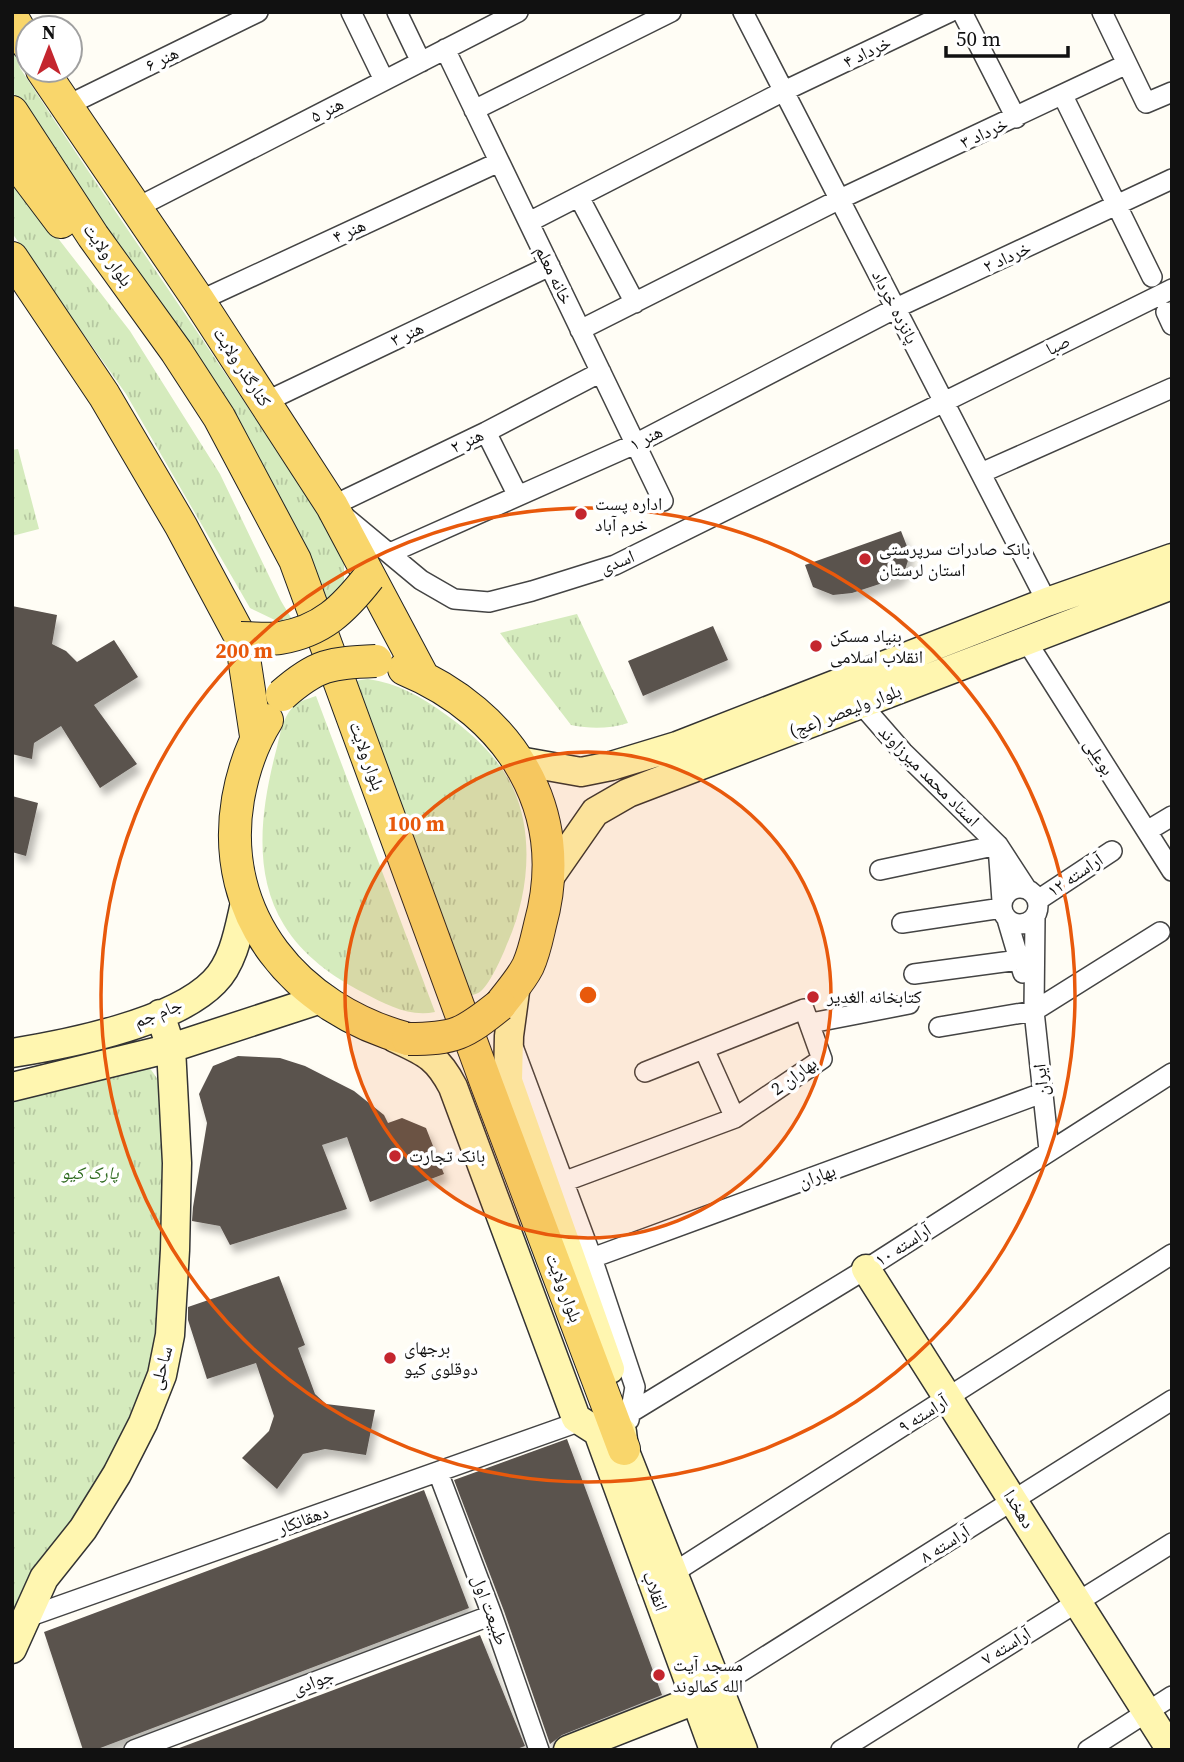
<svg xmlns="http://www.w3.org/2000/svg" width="1184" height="1762" font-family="'Source Serif 4','Noto Naskh Arabic',serif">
<defs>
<pattern id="grass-tufts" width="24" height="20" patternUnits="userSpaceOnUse" patternTransform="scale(1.75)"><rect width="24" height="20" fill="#d5ebbd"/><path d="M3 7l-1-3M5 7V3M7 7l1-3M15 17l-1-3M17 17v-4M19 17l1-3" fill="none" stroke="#b6c8a1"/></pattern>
<filter id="shadow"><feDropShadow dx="4.5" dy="8" stdDeviation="3.5" flood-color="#0004"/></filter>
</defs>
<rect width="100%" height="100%" fill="#fffdf5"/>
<path fill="url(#grass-tufts)" d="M12,36L20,68C125,229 236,385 339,546L344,563V594L324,608L32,125L12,90Z
M12,179L130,331L220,474L281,601L293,621L279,622L250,608L126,394L12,233Z
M18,449L39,529L12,536V450Z
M577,614L628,723C608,729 591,729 571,725L500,633Z
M368,679C397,683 422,697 445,714C472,733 499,758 513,788C535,836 528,897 507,944C502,957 491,982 481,991C478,994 471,995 467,997L354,681Z
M316,696L435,1012C409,1017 387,1005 364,993C333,977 303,956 284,925C251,872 262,804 277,747C280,734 283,718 292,708C298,701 308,699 316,696Z
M147,1064L161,1084L169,1166L156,1358L117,1454L12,1619V1096Z"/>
<path fill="#5a524d" filter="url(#shadow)" d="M901,531L910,554L905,570L898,578L852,593L833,595L813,587L805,565Z
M12,606L57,615L52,644L66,651L77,662L114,640L138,677L94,705L137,764L100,788L61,726L34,743L32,759L12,754Z
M713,626L728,660L643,696L628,661Z
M12,796L38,803L26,856L12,852Z
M238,1056L280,1058L305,1066L354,1091L384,1115L388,1123L402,1118L426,1128L444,1174L370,1202L347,1137L322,1145L347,1209L230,1245L220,1226L192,1221L193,1207L207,1123L199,1094L213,1066Z
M279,1276L305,1345L298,1348L315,1394L326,1404L375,1410L366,1455L325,1449L303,1454L277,1489L242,1458L269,1431L274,1416L256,1363L207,1379L188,1320V1307Z
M567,1439L662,1695L562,1735L550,1744L504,1611L454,1480Z
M424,1490L469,1608L95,1750H83L44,1632Z
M480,1635L525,1746L514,1750H174Z"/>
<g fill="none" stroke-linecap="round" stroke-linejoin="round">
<defs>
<path id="street" d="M351,12L384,80
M397,12L421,62
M743,12L1047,602
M962,12L1016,118
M1102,12L1146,103L1172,92
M445,49L663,501
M1063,96L1152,277
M66,106L258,12
M474,110L671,12
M579,197L635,303
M136,208L518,12
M529,222L784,91L950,12
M199,301L499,162
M1166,312L1172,325
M580,330L840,199L1127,64
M601,372L486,432L332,506L421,580L454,599L489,602L532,591L615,565L1172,289
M265,402L550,266
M486,432L518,496
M981,473L1172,388
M390,553L635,444L896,308L1172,179
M1027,642L1172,871
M862,705L903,752L998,845L1026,888
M1147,831L1172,816
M998,846L1002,901
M880,870L998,845
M1002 906a18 18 0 1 1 36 0a18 18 0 1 1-36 0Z
M1038,900L1112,851
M1035,917L1034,1011L1049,1150
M1007,919L1023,973
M902,923L1002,908
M914,974L1019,960
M811,1023L909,1004
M939,1027L1034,1011L1160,932
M514,1049L592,1258L635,1387L629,1420
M704,1049L735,1118
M563,1182L735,1118L822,1059L804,1009L645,1072
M592,1258L1042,1093
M630,1413L866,1269L1172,1073
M438,1472L492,1615L539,1750
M673,1573L1172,1254
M25,1618L581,1421
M717,1687L1172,1400
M134,1750L492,1615
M841,1750L1172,1543
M1088,1750L1172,1696"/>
<path id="secondary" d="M519,761L581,772L611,766L677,746L1047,602L1172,558
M549,878L595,812L628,793L1172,585
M516,984L509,1036L508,1081L610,1369
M395,1038C425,1052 437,1056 453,1087L576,1418L598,1432L714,1750
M12,1053C68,1044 174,1023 214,982C234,962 239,929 245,903
M12,1087L171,1048L321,999
M866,1269L1171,1750
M622,1432L624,1449L743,1750
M12,1649L44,1578L83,1529L117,1474L143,1423L162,1375L170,1335L175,1250L177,1163L171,1048L160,1014
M568,1750L695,1700"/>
<path id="primary" d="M12,17L28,45
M42,70L199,301L332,506L423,677
M12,112L93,236L176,351L219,417L295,560L487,1085L624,1449
M12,157L61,222
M12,258L104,395L181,526L241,638L256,736
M404,669C510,713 572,810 540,925C537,938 534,953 528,966C521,980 509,993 500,1005
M267,720C252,744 243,771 238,799C218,917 297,1009 408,1039"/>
</defs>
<use href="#street" stroke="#444" stroke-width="22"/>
<use href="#secondary" stroke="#333" stroke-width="31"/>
<use href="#primary" stroke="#222" stroke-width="34"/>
<use href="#street" stroke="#fff" stroke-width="19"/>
<use href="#secondary" stroke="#fff6b0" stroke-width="28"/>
<use href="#primary" stroke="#f9d66b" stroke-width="32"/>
<defs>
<path id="primary-bridge" d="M241,638C254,638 268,640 280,638C322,631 344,609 369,577
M282,695C317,664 330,663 376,661
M408,1039C455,1039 464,1034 500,1005"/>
</defs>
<use href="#primary-bridge" stroke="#222" stroke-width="34" stroke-linecap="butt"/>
<use href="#primary-bridge" stroke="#f9d66b" stroke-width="32"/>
</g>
<circle cx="588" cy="995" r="243" fill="#e8590c" fill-opacity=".12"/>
<g fill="none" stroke="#e8590c" stroke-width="3.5">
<circle cx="588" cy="995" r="243"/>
<circle cx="588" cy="995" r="487"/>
</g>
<g fill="#c4262e" stroke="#fff" stroke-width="2.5">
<circle cx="581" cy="514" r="7"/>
<circle cx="865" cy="559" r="7"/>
<circle cx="816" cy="646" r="7"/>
<circle cx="813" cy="997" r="7"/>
<circle cx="395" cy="1156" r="7"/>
<circle cx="390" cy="1358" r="7"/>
<circle cx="659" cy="1675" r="7"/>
</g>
<g text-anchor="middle" stroke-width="7" stroke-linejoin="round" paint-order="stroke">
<g font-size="18" fill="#111" stroke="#fff">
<text transform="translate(867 52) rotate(-26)" y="6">خرداد ۴</text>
<text transform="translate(162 59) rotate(-26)" y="6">هنر ۶</text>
<text transform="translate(327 110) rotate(-27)" y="6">هنر ۵</text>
<text transform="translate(984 133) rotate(-25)" y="6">خرداد ۳</text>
<text transform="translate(349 231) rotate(-25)" y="6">هنر ۴</text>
<text transform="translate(108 255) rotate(55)" y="6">بلوار ولایت</text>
<text transform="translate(1007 257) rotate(-25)" y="6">خرداد ۲</text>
<text transform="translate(554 275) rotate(64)" y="6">خانه معلم</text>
<text transform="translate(895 307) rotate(63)" y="6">پانزده خرداد</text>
<text transform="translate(407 334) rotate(-26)" y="6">هنر ۳</text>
<text transform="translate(1058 345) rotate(-26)" y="6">صبا</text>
<text transform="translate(242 367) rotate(57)" y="6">کنارگذر ولایت</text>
<text transform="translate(646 438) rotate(-27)" y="6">هنر ۱</text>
<text transform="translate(467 441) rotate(-26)" y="6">هنر ۲</text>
<text transform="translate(617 562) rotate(-22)" y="6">اسدی</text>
<text transform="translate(845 711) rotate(-21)" y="6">بلوار ولیعصر (عج)</text>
<text transform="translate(367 756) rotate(70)" y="6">بلوار ولایت</text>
<text transform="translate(1099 757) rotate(58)" y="6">بوعلی</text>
<text transform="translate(929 776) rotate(45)" y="6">استاد محمد میرزاوند</text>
<text transform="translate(1075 875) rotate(-34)" y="6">۱۲ آراسته</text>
<text transform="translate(158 1013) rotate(-22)" y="6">جام جم</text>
<text transform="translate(794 1076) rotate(-36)" y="6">بهاران 2</text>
<text transform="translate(1041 1080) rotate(-96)" y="6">ایران</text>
<text transform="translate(817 1176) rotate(-20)" y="6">بهاران</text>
<text transform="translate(903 1245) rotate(-33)" y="6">آراسته ۱۰</text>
<text transform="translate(564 1288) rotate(69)" y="6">بلوار ولایت</text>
<text transform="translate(161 1368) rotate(-75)" y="6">ساحلی</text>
<text transform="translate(923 1414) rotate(-32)" y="6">آراسته ۹</text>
<text transform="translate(1019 1509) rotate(58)" y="6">دهخدا</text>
<text transform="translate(303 1520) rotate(-20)" y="6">دهقانکار</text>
<text transform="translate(945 1544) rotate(-32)" y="6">آراسته ۸</text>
<text transform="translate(655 1591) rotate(70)" y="6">انقلاب</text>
<text transform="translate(490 1610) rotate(70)" y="6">طبیعت اول</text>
<text transform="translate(1006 1646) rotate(-32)" y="6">آراسته ۷</text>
<text transform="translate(313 1682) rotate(-21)" y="6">جوادی</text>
</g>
<g font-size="18" fill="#111" stroke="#fff" text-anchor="start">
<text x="595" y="510">اداره پست<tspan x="595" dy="21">خرم آباد</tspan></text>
<text x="879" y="555">بانک صادرات سرپرستی<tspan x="879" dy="21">استان لرستان</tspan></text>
<text x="830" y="642">بنیاد مسکن<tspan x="830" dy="21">انقلاب اسلامی</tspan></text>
<text x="827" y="1003">کتابخانه الغدیر</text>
<text x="409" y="1162">بانک تجارت</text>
<text x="404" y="1354">برجهای<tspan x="404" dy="21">دوقلوی کیو</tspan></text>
<text x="673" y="1671">مسجد آیت<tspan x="673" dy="21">الله کمالوند</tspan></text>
</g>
<g font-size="18" font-style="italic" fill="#2f6b1f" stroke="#fff">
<text x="90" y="1179">پارک کیو</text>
</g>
</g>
<circle cx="588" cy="995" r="10" fill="#e8590c" stroke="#fff" stroke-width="3.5"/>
<g font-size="21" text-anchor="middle" font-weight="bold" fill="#e8590c" stroke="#fff" stroke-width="7" stroke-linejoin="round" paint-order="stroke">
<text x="244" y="658">200 m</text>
<text x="416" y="831">100 m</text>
</g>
<rect width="1184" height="1762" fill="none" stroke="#111111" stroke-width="28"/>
<g transform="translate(49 49)"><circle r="33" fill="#ffffff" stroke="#a0a0a0" stroke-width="2"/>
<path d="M0-5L12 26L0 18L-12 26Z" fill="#c4262e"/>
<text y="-10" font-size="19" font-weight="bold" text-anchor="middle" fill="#111111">N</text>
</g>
<path d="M946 46v10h122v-10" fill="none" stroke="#111111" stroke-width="3.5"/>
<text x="956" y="46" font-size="21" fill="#111111" stroke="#ffffff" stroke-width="5" paint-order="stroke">50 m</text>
</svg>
